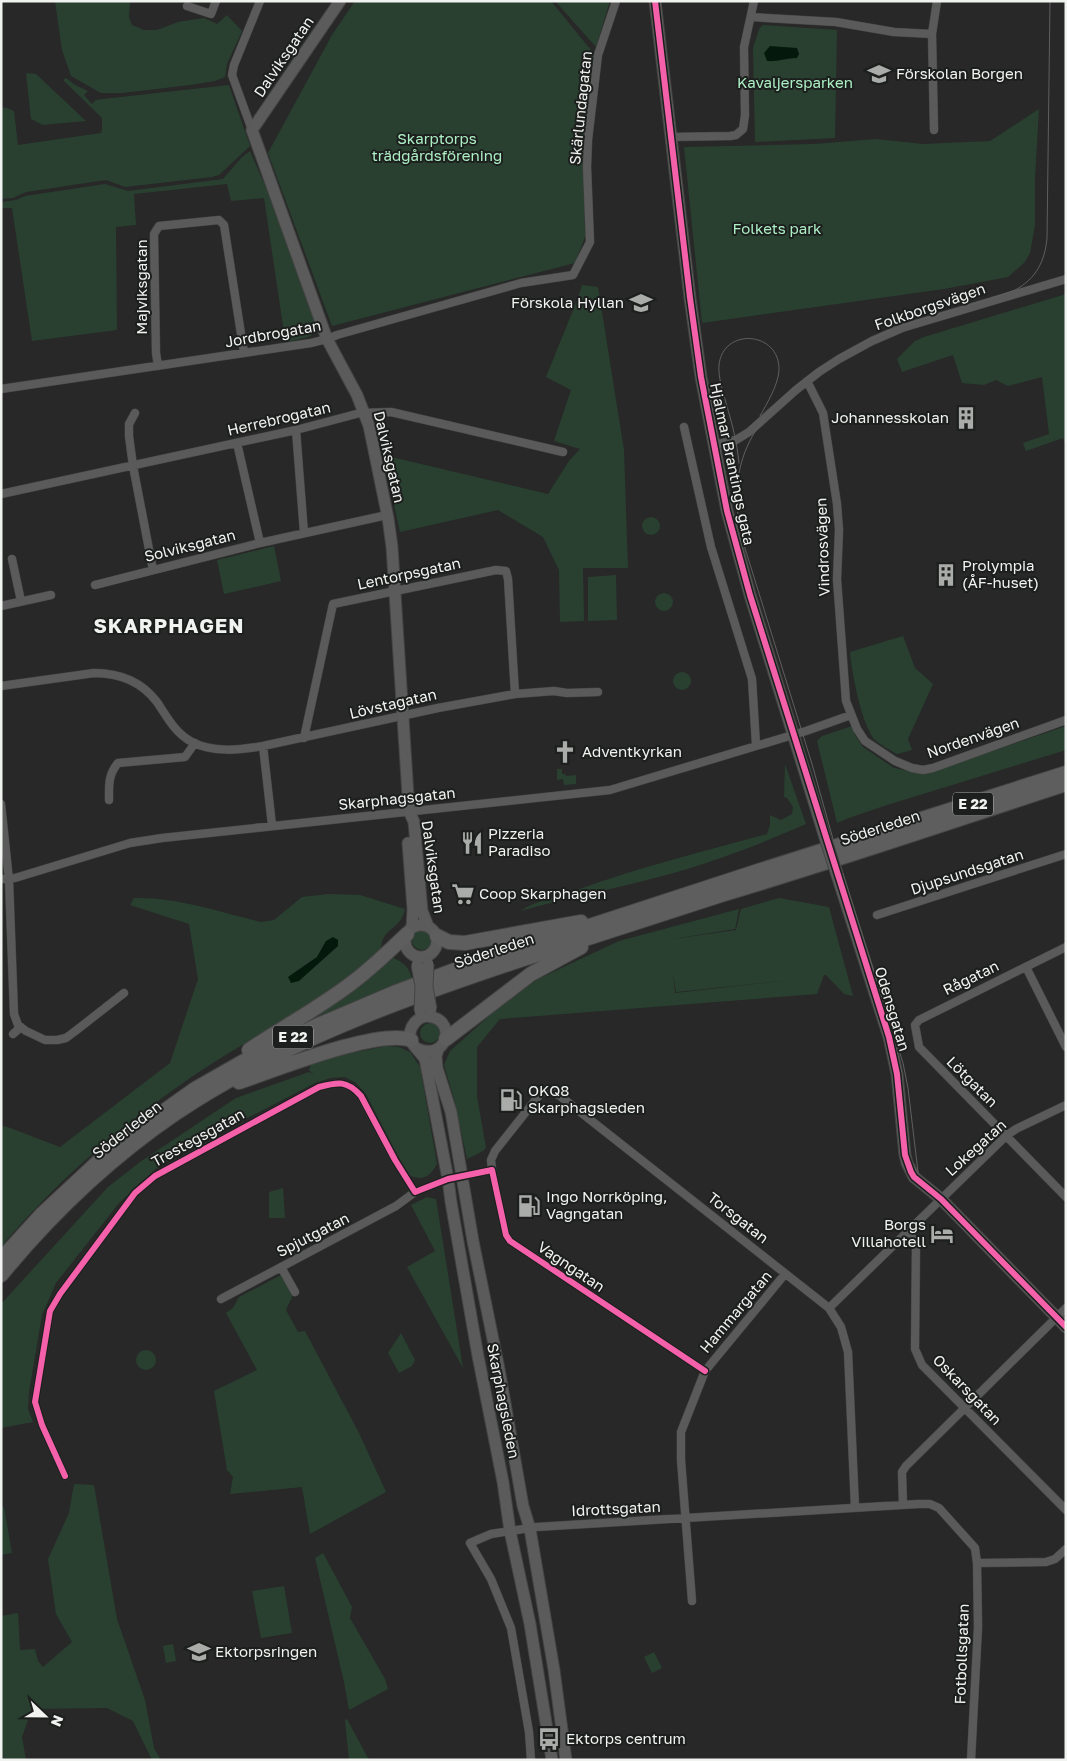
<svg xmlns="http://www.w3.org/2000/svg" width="1067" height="1761" font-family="'Golos Text',sans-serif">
<rect width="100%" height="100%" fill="#272827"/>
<path fill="#294031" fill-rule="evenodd" d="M55,1H130L129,17L132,25L144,30H157L178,22L204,18L217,24L227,15L242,31L227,64L225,77L215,81L190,85L122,93H101L71,76L62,50Z
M355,1H551L595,55L584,140L585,237L575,263L332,326L268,153L332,35Z
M555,1H610L596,47Z
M763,25L837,30L835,138L755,142L753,48L759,29Z
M26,73L36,74L86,121L43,125L31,119Z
M66,78L75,85L88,91L84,95L92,104L96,100L103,99L229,85L250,146L219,175L212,177L125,187L106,180L26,192L13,198L1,199V107L7,108L14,111L18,145L101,133L102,129V118L63,80Z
M1039,109L1035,178V225L1030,253L1025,262L1008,277L944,289L702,323L684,147L814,144L876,139L923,144L990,141Z
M250,151L267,190L314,321L315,328L311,336L289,342L285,339L264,198L231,201L227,184L134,194L136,225L116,227L117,330L32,341L12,208H1V202L16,200L25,196L105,184L128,191L223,179L242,157Z
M582,285L598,287L624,450L628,568H583L584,621L560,622L559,570L543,537L498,510L400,532L383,455L548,494L569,461L580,449L554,441L571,390L546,377L578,298Z
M1066,294V446L1063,438L1026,451L1023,443L1049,434L1042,377L1008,386L996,380L984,385L962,383L953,355L902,372L897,359L915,341L924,337Z
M642 526a9 9 0 1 1 18 0a9 9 0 1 1-18 0Z
M274,546L281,581L224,594L217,560Z
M616,575L617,620L588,621V577Z
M655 602a9 9 0 1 1 18 0a9 9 0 1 1-18 0Z
M903,636L915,668L933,684L908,739L912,750L897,754C890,750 880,745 874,739C861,722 852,674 850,652Z
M673 681a9 9 0 1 1 18 0a9 9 0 1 1-18 0Z
M852,726L855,735L863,747L894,768L925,774L1066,726V750L884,806L846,819L837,823L817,741L822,736Z
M785,764L806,824C756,846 701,867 647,880C605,891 562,899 520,911C537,900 555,898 574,891C637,868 702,852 767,834L770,825V815L781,820L792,814L793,807L787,798L784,797Z
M557,769H562V774H565L566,776L576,775V784L564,785L563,779L557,780Z
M328,894L360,895L405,909C401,927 389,927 383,939C381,943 382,949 379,953C371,964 349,978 338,986C290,1020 238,1045 190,1078C122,1125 54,1183 1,1247V1127L5,1126L60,1147L170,1063L198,979L189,924L130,905L134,898C177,897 220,912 261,922L274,920L302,897ZM326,941L338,946L288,977L317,957Z
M779,898L829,907L853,996L844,994L826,975H824L817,994L500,1019L477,1047V1096L486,1148L483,1151L467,1159L454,1099L444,1065L450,1051L497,1009L538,979L619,941L739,909L735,929L666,940L736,930L741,909ZM673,973L676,992L790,980L675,993Z
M412 940a10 10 0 1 1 20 0a10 10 0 1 1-20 0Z
M392,957C404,963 409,966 412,979L306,1026L305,1022Z
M420 1033a10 10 0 1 1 20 0a10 10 0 1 1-20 0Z
M387,1046L399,1047L410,1052L420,1067L437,1164C429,1179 421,1181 407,1174L366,1094L355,1082L344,1077L331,1078L318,1082L317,1080V1082L234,1125L159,1166L119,1203L56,1283L42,1315L29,1392L28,1409L33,1422L1,1428V1304L108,1187L140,1162L236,1098L309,1072L314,1075L309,1070L312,1062L331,1057Z
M283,1188L285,1218H269V1192Z
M427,1197L436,1199L463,1368L407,1267L435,1251L411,1205Z
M283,1274L293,1295L286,1310L298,1332L305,1331L359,1433L386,1492L310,1534L302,1487L230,1494L233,1477L227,1470L214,1391L257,1370L226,1313L233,1308L239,1297Z
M401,1333L415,1360L412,1366L399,1373L388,1353Z
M136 1360a10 10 0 1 1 20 0a10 10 0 1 1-20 0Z
M74,1484L94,1485L117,1619L145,1700L154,1748L161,1760H152L133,1721L107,1708L32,1709L22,1737L26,1760H1V1616L18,1613L20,1650L35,1649L38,1661L43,1667L72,1642L56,1614L48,1559L69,1513Z
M1,1507H4L12,1553L1,1555Z
M323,1553L352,1607L350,1618L385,1679L388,1689L349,1710L344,1682L315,1558Z
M284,1586L292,1633L261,1638L252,1591Z
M173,1644L176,1661L166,1663L163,1646Z
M654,1652L662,1668L652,1673L644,1657Z
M347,1719L369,1760H349L345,1720Z"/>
<path fill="#04190b" d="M770,46L797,48L799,54L797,58C787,58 777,62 767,61L764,53Z
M333,937L338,940V946L299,981L291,983L288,977L317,957L326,941Z"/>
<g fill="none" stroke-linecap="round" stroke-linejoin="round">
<defs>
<path id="street" d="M187,6L211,14L216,1
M751,17L836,22L894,32L932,34
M252,130L232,75L234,65L260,1
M934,130L932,34L937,1
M670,137L730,136L736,135L743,129L745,115L744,47L754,1
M158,366L156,353L154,234L159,226L219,220L224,225L244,353
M807,381L823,413L837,504L839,530L837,579L846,701L857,729L865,741L895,761L912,768L923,770L933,768L1066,720
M1,389L311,343L327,339L337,335L521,283L573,275L590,242L587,167L588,140L598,55L616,1
M135,413L129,424V436L133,466L153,570
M684,427L711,547L752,679L756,745
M296,430L304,533
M237,443L260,543
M714,445L736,440L749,432L796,390L819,372L839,359L872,341L902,328L1066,279
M1,494L296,430L360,413L391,412L563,452
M12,559L21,601
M95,585L260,543L387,515
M1,606L51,595
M1,686L94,673C119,673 141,681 157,702C167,717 175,733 192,742C213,753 240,750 263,746L438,708L515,694L554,691L567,693L598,692
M304,738L333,604L496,570L506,571L508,579L515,694
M263,746L272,825
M109,800C109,785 108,775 118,763L185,757L195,743
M1,804L9,880L14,1014L18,1025L26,1031L45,1040H57L66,1038L78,1029L124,993
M1,879L15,878L130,843L162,838L610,790L806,731L851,715
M877,915L1066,854
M1066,947L919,1020L915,1025L919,1047L1066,1197
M1026,967L1066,1047
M13,1034L21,1027
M492,1170L491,1160L495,1151L541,1093L550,1090L560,1096L829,1308L841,1327L848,1352L855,1507
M909,1232L916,1244L915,1349L922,1365L1066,1510
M281,1267L295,1292
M221,1299L396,1206L415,1192
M829,1308L1006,1136L1016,1129L1066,1105
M65,1476L42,1425L35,1402L50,1311L60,1294L135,1193L155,1176L319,1087C338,1082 347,1080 361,1096L395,1160L415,1192L448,1179L492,1170L506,1235L510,1241L705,1371
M903,1505L902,1472L906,1466L1066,1308
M977,1563L1046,1562L1055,1559L1066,1549
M692,1601L681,1460V1432L705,1371L785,1274
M531,1760L529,1732L511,1628L491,1579L470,1543L491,1534L536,1527L918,1504H930L939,1508L975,1548L977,1563L978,1627L971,1760"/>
<path id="secondary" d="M340,1L252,130L327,339L357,395L369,426L388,518L392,547L409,811L414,822L422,911L428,926
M655,1L690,298L701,377L727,511L750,595L824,834
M408,843L413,909L412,927
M837,875L889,1037L897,1074L905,1155L907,1163L914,1177L941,1199L1066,1327
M405 941a16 16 0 1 1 32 0a16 16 0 1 1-32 0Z
M418,1049C446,1061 457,1023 432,1017C419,1013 406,1028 411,1041C414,1047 421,1053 425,1059L448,1179L451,1202L478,1356L503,1482L510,1531L530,1624L552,1760
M438,1050L436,1056L437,1068L451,1112L473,1241L499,1369L523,1506L530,1529L554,1670L566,1760"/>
<path id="highway" d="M437,936L449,942L465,943L581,922
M446,1039L531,974L581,947
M249,1050C282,1028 317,1009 349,985C370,970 388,952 407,934
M239,1082C275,1070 379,1028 411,1040
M1,1259L43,1213L115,1146L195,1089L253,1056L316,1026L396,992L452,971L758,871L1066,773
M1,1275C52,1213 110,1158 176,1113C279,1044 397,1001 514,962C584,939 654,916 724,894C839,860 952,821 1066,784"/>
</defs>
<use href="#street" stroke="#434443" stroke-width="9"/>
<use href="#secondary" stroke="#434443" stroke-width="13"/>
<use href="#highway" stroke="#434443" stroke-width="16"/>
<use href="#street" stroke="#595a59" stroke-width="8"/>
<use href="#secondary" stroke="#5a5b5a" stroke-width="11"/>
<use href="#highway" stroke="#5e5e5e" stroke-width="14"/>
<path stroke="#5f5f5f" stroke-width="1" d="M1050,1L1047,238C1045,261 1036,279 1015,290C979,304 940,312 903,326C871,337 841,353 813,373C750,419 723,467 744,545L812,764L840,864L903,1063L908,1088L918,1172L921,1180L933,1194L1066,1330
M739,463C737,442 732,423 726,403C723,391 718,378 719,365C723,327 780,331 779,370C778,386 767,403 760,416"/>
<defs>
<path id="secondary-bridge" d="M824,834L837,875
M428,964L427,987L431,1009
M417,965L421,986L420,1011"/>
</defs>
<use href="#secondary-bridge" stroke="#434443" stroke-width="13" stroke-linecap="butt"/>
<use href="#secondary-bridge" stroke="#5a5b5a" stroke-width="11"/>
<defs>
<path id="cycleway" d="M655,1L690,298L701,377L727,511L750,595L889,1037L897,1074L905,1155L911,1172L914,1177L941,1199L1066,1327
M65,1476L42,1425L35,1402L50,1311L60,1294L135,1193L155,1176L319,1087C338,1082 347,1080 361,1096L395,1160L415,1192L448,1179L492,1170L506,1235L510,1241L705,1371"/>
</defs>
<use href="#cycleway" stroke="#1c1f1d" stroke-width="9"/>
<use href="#cycleway" stroke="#f560ab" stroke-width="6"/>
</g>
<defs>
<symbol id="school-bare" viewBox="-9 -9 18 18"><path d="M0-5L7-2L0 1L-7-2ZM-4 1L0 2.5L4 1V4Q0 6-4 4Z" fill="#aaacaa" stroke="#1c1f1d" stroke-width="2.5" paint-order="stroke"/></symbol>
<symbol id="building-bare" viewBox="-9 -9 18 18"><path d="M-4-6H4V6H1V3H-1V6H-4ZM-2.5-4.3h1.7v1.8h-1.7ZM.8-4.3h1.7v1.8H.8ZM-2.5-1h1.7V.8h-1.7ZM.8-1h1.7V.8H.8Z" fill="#aaacaa" stroke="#1c1f1d" stroke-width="2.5" paint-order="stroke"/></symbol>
<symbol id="church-bare" viewBox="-9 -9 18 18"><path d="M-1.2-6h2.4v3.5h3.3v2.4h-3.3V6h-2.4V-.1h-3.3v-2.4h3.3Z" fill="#aaacaa" stroke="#1c1f1d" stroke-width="2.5" paint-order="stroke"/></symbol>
<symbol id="restaurant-bare" viewBox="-9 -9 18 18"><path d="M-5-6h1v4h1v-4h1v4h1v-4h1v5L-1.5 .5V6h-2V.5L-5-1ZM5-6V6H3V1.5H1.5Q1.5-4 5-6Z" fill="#aaacaa" stroke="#1c1f1d" stroke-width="2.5" paint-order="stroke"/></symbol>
<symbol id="supermarket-bare" viewBox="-9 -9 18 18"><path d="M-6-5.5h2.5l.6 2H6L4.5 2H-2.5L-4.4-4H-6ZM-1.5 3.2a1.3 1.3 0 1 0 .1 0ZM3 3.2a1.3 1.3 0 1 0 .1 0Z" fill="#aaacaa" stroke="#1c1f1d" stroke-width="2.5" paint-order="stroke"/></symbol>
<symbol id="fuel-bare" viewBox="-9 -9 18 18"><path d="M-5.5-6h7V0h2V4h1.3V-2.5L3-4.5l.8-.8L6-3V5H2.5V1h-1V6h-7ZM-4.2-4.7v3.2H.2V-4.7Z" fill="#aaacaa" stroke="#1c1f1d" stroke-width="2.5" paint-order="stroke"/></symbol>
<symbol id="hotel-bare" viewBox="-9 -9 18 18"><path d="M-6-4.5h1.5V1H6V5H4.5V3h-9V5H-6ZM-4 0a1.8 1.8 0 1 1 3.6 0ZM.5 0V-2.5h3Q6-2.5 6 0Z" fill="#aaacaa" stroke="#1c1f1d" stroke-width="2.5" paint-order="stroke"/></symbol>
<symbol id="bus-bare" viewBox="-9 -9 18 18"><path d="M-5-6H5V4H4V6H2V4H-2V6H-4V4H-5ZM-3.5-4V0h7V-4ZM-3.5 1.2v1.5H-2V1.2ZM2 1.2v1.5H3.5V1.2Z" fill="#aaacaa" stroke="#1c1f1d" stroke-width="2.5" paint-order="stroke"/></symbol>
</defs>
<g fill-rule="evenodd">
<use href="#school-bare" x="863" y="58" width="32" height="32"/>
<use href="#school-bare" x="625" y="287" width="32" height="32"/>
<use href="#building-bare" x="950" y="402" width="32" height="32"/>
<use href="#building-bare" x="930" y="559" width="32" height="32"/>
<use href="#church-bare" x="549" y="736" width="32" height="32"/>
<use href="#restaurant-bare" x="456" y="827" width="32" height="32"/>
<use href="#supermarket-bare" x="447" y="878" width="32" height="32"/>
<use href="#fuel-bare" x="495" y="1084" width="32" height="32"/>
<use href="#fuel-bare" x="513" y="1190" width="32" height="32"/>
<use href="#hotel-bare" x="926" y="1218" width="32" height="32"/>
<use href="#school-bare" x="183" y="1636" width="32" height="32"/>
<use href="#bus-bare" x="533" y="1723" width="32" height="32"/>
</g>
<g text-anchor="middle" stroke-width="4" stroke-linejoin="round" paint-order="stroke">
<g fill="#1c1f1d" stroke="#b1b3b1" stroke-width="1">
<rect x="953" y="792.5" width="40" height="23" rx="4"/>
<rect x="273" y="1025.5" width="40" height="23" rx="4"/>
</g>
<g font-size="14" font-weight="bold" fill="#f1f3f1">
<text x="973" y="809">E 22</text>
<text x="293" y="1042">E 22</text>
</g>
<g font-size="15" fill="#f1f3f1" stroke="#1c1f1d">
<text transform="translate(284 57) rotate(-56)" y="5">Dalviksgatan</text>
<text transform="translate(581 108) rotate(-84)" y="5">Skärlundagatan</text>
<text transform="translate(142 287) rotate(-90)" y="5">Majviksgatan</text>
<text transform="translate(930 307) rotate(-19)" y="5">Folkborgsvägen</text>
<text transform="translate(273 334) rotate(-10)" y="5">Jordbrogatan</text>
<text transform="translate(279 419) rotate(-13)" y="5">Herrebrogatan</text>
<text transform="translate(389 457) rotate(77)" y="5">Dalviksgatan</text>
<text transform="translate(732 464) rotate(78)" y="5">Hjalmar Brantings gata</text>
<text transform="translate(190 546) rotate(-14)" y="5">Solviksgatan</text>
<text transform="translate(823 547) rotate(-92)" y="5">Vindrosvägen</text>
<text transform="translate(409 574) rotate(-12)" y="5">Lentorpsgatan</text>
<text transform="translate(393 704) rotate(-13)" y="5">Lövstagatan</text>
<text transform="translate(973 738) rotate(-19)" y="5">Nordenvägen</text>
<text transform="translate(397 799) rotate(-6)" y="5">Skarphagsgatan</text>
<text transform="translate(880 828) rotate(-18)" y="5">Söderleden</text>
<text transform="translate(433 867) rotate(82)" y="5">Dalviksgatan</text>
<text transform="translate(967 872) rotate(-18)" y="5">Djupsundsgatan</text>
<text transform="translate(494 951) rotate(-18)" y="5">Söderleden</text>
<text transform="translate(971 978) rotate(-26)" y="5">Rågatan</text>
<text transform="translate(892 1009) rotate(73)" y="5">Odensgatan</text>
<text transform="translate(972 1082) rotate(45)" y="5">Lötgatan</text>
<text transform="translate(127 1130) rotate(-38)" y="5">Söderleden</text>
<text transform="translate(198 1138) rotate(-29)" y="5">Trestegsgatan</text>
<text transform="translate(976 1148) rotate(-42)" y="5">Lokegatan</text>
<text transform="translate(738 1218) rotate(38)" y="5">Torsgatan</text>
<text transform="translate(313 1235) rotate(-27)" y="5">Spjutgatan</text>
<text transform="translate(571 1267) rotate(34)" y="5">Vagngatan</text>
<text transform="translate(736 1312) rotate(-50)" y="5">Hammargatan</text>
<text transform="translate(967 1390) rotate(46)" y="5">Oskarsgatan</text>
<text transform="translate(503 1401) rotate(79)" y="5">Skarphagsleden</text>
<text transform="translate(616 1509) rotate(-3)" y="5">Idrottsgatan</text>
<text transform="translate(962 1654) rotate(-88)" y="5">Fotbollsgatan</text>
</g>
<g font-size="15" fill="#f1f3f1" stroke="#1c1f1d" text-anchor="start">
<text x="896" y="79">Förskolan Borgen</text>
<text x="624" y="308" text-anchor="end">Förskola Hyllan</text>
<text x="949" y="423" text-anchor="end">Johannesskolan</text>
<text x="962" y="571">Prolympia<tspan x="962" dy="17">(ÅF-huset)</tspan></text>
<text x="582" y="757">Adventkyrkan</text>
<text x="488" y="839">Pizzeria<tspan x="488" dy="17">Paradiso</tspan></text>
<text x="479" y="899">Coop Skarphagen</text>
<text x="528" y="1096">OKQ8<tspan x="528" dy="17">Skarphagsleden</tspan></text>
<text x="546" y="1202">Ingo Norrköping,<tspan x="546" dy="17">Vagngatan</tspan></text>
<text x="926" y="1230" text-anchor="end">Borgs<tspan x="926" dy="17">Villahotell</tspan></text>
<text x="215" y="1657">Ektorpsringen</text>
<text x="566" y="1744">Ektorps centrum</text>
</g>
<g font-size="15" fill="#adefc5" stroke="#1c1f1d">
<text x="795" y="88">Kavaljersparken</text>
<text x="437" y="144">Skarptorps<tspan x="437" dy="17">trädgårdsförening</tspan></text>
<text x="777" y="234">Folkets park</text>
</g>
<g font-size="20" font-weight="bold" letter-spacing="1" fill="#f1f3f1" stroke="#1c1f1d">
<text x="169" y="633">SKARPHAGEN</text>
</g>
</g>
<rect width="1067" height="1761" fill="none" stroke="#f1f3f1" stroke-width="5"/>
<g transform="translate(45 1716) rotate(112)" stroke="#1c1f1d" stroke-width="4" paint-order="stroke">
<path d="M0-4L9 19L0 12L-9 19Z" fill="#f1f3f1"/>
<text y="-8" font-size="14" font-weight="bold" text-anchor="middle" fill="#f1f3f1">N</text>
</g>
</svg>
